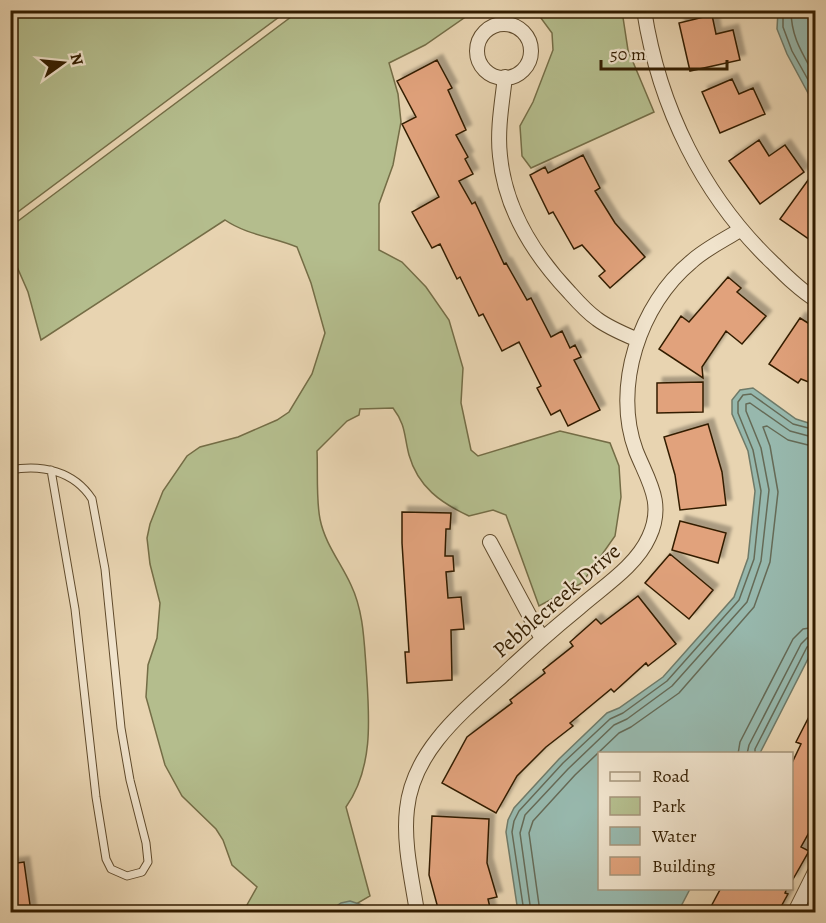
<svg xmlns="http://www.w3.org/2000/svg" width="826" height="923" font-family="Alegreya,serif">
<defs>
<filter id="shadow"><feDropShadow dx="5.5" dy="-5.5" stdDeviation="1.5" flood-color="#0004"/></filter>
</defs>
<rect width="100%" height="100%" fill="#e8d4b1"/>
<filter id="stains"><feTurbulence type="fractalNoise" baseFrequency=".00333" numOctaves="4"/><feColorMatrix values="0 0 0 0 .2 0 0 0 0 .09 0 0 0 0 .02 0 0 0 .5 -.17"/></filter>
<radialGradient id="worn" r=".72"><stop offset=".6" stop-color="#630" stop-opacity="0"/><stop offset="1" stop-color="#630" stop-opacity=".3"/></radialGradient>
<path fill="#b4bd8d" stroke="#746d46" stroke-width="1.5" d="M11,10H287V11L11,217Z
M299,11H474L425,45L389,63L398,94L401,122L393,165L379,204V250L402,262L426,287L449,320L463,368L461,403L471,450L478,456L560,431L610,443L619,466L621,497L615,536L582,583L539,606L506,515L493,510L469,516C441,503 418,487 409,455C404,436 406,425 393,408L360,409L359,415L347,421L317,451C318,472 316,499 320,519C325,544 341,563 351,585C363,610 364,639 366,666C369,713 375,766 346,807L370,896L351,907L344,906L324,912H243L257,887L232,865L223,840L216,829L182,796L165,765L146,697L148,665L157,638L160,603L150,564L147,538L150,524L163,491L187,456L200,447L238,437L277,420L289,412L312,374L325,333L311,283L297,247C273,237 247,235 225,220L41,340L28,292L11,253L10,227Z
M533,11H622L628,50L654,112L531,168L522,156L520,126L533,102L553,50L552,33L538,14Z"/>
<path fill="#97b8ad" stroke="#6f7a68" stroke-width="1.5" d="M778,11H815V106L787,54L777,29Z
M753,388L796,419L815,425V645L760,753L600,754V888L690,889L678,912H518L506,832L508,820L514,808L559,759L607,713L619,708L663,677L734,597L748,558L755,491L748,451L732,414V400L740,390Z
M350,901L365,906L370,912H328L341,903Z"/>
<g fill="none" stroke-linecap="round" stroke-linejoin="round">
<path stroke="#656a56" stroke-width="1.5" d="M783,10V27L792,51L816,94
M791,10C791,38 803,54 816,78
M738,754L740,742L793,639L803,629L816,627
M747,754L749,745L801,644L807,638L816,636
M755,754V749L807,647L816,644
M524,912L512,832L514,821L519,811L563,763L610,719L623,713L667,681L739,600L754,559L761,491L753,450L738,413V402L743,395L751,394L793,424L816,430
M531,912L520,833L525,815L568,769L614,725L627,719L672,686L747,602L761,561L769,490L761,448L746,411V404L750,403L790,431L816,438
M540,912L529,833L533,821L575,775L619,733L631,727L679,693L754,607L770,562L778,492L770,446L763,427L767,426L788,440L816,447"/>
</g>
<path fill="#e1a27b" stroke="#331d00" stroke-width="1.5" filter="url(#shadow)" d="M712,15L716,34L733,30L740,60L690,71L679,23Z
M437,60L452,88L448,90L466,130L456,135L468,157L465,159L473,174L459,181L472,204L475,202L504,264L506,263L527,300L531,298L551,337L562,331L570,348L575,345L581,357L574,360L600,410L568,426L560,410L551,415L537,388L541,386L519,342L502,351L483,314L479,316L460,277L457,279L440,244L432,248L412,212L439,197L402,124L416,117L397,81Z
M732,79L739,94L753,88L765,114L720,133L702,92Z
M759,140L769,156L785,145L804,172L760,204L729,161Z
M583,155L600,188L595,191L615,223L645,257L610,288L599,276L605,271L582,245L574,249L553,212L549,214L530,175L545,167L548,173Z
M816,169V244L780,219Z
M728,277L741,288L737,292L766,316L742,344L726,331L702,367L703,378L659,349L681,316L689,322Z
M800,318L816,328V385L801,379L798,383L769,364Z
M703,382V412L657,413V383Z
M708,424L722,472L726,505L680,510L675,475L664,437Z
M402,512L451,513L450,529H446L445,556H453L454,571L446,572L448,598L461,597L464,629L451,630L452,680L407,683L405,652H409L402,543Z
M680,521L726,533L718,563L672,550Z
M670,554L713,590L689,619L645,583Z
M638,596L676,644L648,666L646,663L614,692L611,689L570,723L573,726L546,747L517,776L496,813L442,783L467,737L512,703L510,700L545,673L543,670L573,646L570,642L596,619L601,624Z
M816,703V820L801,847L809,851L792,881V763L801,744L796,742Z
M432,816L489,819L487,863L497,897L488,899L491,912H439L429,875Z
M24,862L31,912H10V864Z
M721,888H787L785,893L788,894L778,912H708Z"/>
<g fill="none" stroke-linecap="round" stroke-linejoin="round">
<defs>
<path id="service" d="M10,470C42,464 74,471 92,499L105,569L121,728L130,780L146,843L148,862L142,872L127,876L111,869L106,859L96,797L75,609L51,470"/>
<path id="minor" d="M644,10C659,107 703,197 774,264C787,277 800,290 816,300
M477 51a27 27 0 1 1 54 0a27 27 0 1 1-54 0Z
M505,77C502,103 497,130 500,156C505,209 534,255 570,293C578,302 587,312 597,319C609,328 624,334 638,340
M490,542L542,639
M417,912C412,879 403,843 407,809C413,751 462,712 502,676C527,652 553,629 580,607C604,586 636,566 649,537C665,503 648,481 636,451C612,387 640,304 691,262C705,249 724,240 740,230
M795,912L816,870"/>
</defs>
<use href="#service" stroke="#604b2c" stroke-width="9"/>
<use href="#minor" stroke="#604b2c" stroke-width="16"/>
<use href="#service" stroke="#f0e3cc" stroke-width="7"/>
<use href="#minor" stroke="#f0e3cc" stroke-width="14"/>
</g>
<g text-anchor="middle" stroke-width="4.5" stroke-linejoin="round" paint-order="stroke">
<g font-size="22" fill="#331d00" stroke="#f0e3cc">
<text transform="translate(556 600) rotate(-41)" y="8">Pebblecreek Drive</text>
</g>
</g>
<rect width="826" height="923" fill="none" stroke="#e8d4b1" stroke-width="36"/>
<rect x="12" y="12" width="802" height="899" fill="none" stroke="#331d00" stroke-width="3"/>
<rect x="18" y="18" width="790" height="887" fill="none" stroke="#331d00" stroke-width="1.5"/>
<rect x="598" y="752" width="195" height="138" fill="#f0e3cc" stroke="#a4947a" stroke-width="1.5"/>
<rect x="610" y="772" width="30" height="9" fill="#f0e3cc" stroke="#a4947a" stroke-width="1.5"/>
<text x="652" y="782" font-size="18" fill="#331d00">Road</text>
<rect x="610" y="797" width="30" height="18" fill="#b4bd8d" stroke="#a4947a" stroke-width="1.5"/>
<text x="652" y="812" font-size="18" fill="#331d00">Park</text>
<rect x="610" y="827" width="30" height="18" fill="#97b8ad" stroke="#a4947a" stroke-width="1.5"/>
<text x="652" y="842" font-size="18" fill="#331d00">Water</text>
<rect x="610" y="857" width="30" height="18" fill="#e1a27b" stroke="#a4947a" stroke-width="1.5"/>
<text x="652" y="872" font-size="18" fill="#331d00">Building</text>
<g transform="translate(63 63) rotate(75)" stroke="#f0e3cc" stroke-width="4.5" paint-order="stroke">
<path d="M0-4.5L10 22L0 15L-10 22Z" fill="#331d00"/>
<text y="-9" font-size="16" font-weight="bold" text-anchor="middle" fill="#331d00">N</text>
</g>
<path d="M601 60v9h126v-9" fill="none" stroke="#331d00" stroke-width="3"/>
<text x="610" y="60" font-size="18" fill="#331d00" stroke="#f0e3cc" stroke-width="4.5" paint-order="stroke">50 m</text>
<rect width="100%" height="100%" filter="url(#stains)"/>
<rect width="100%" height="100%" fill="url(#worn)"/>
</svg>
